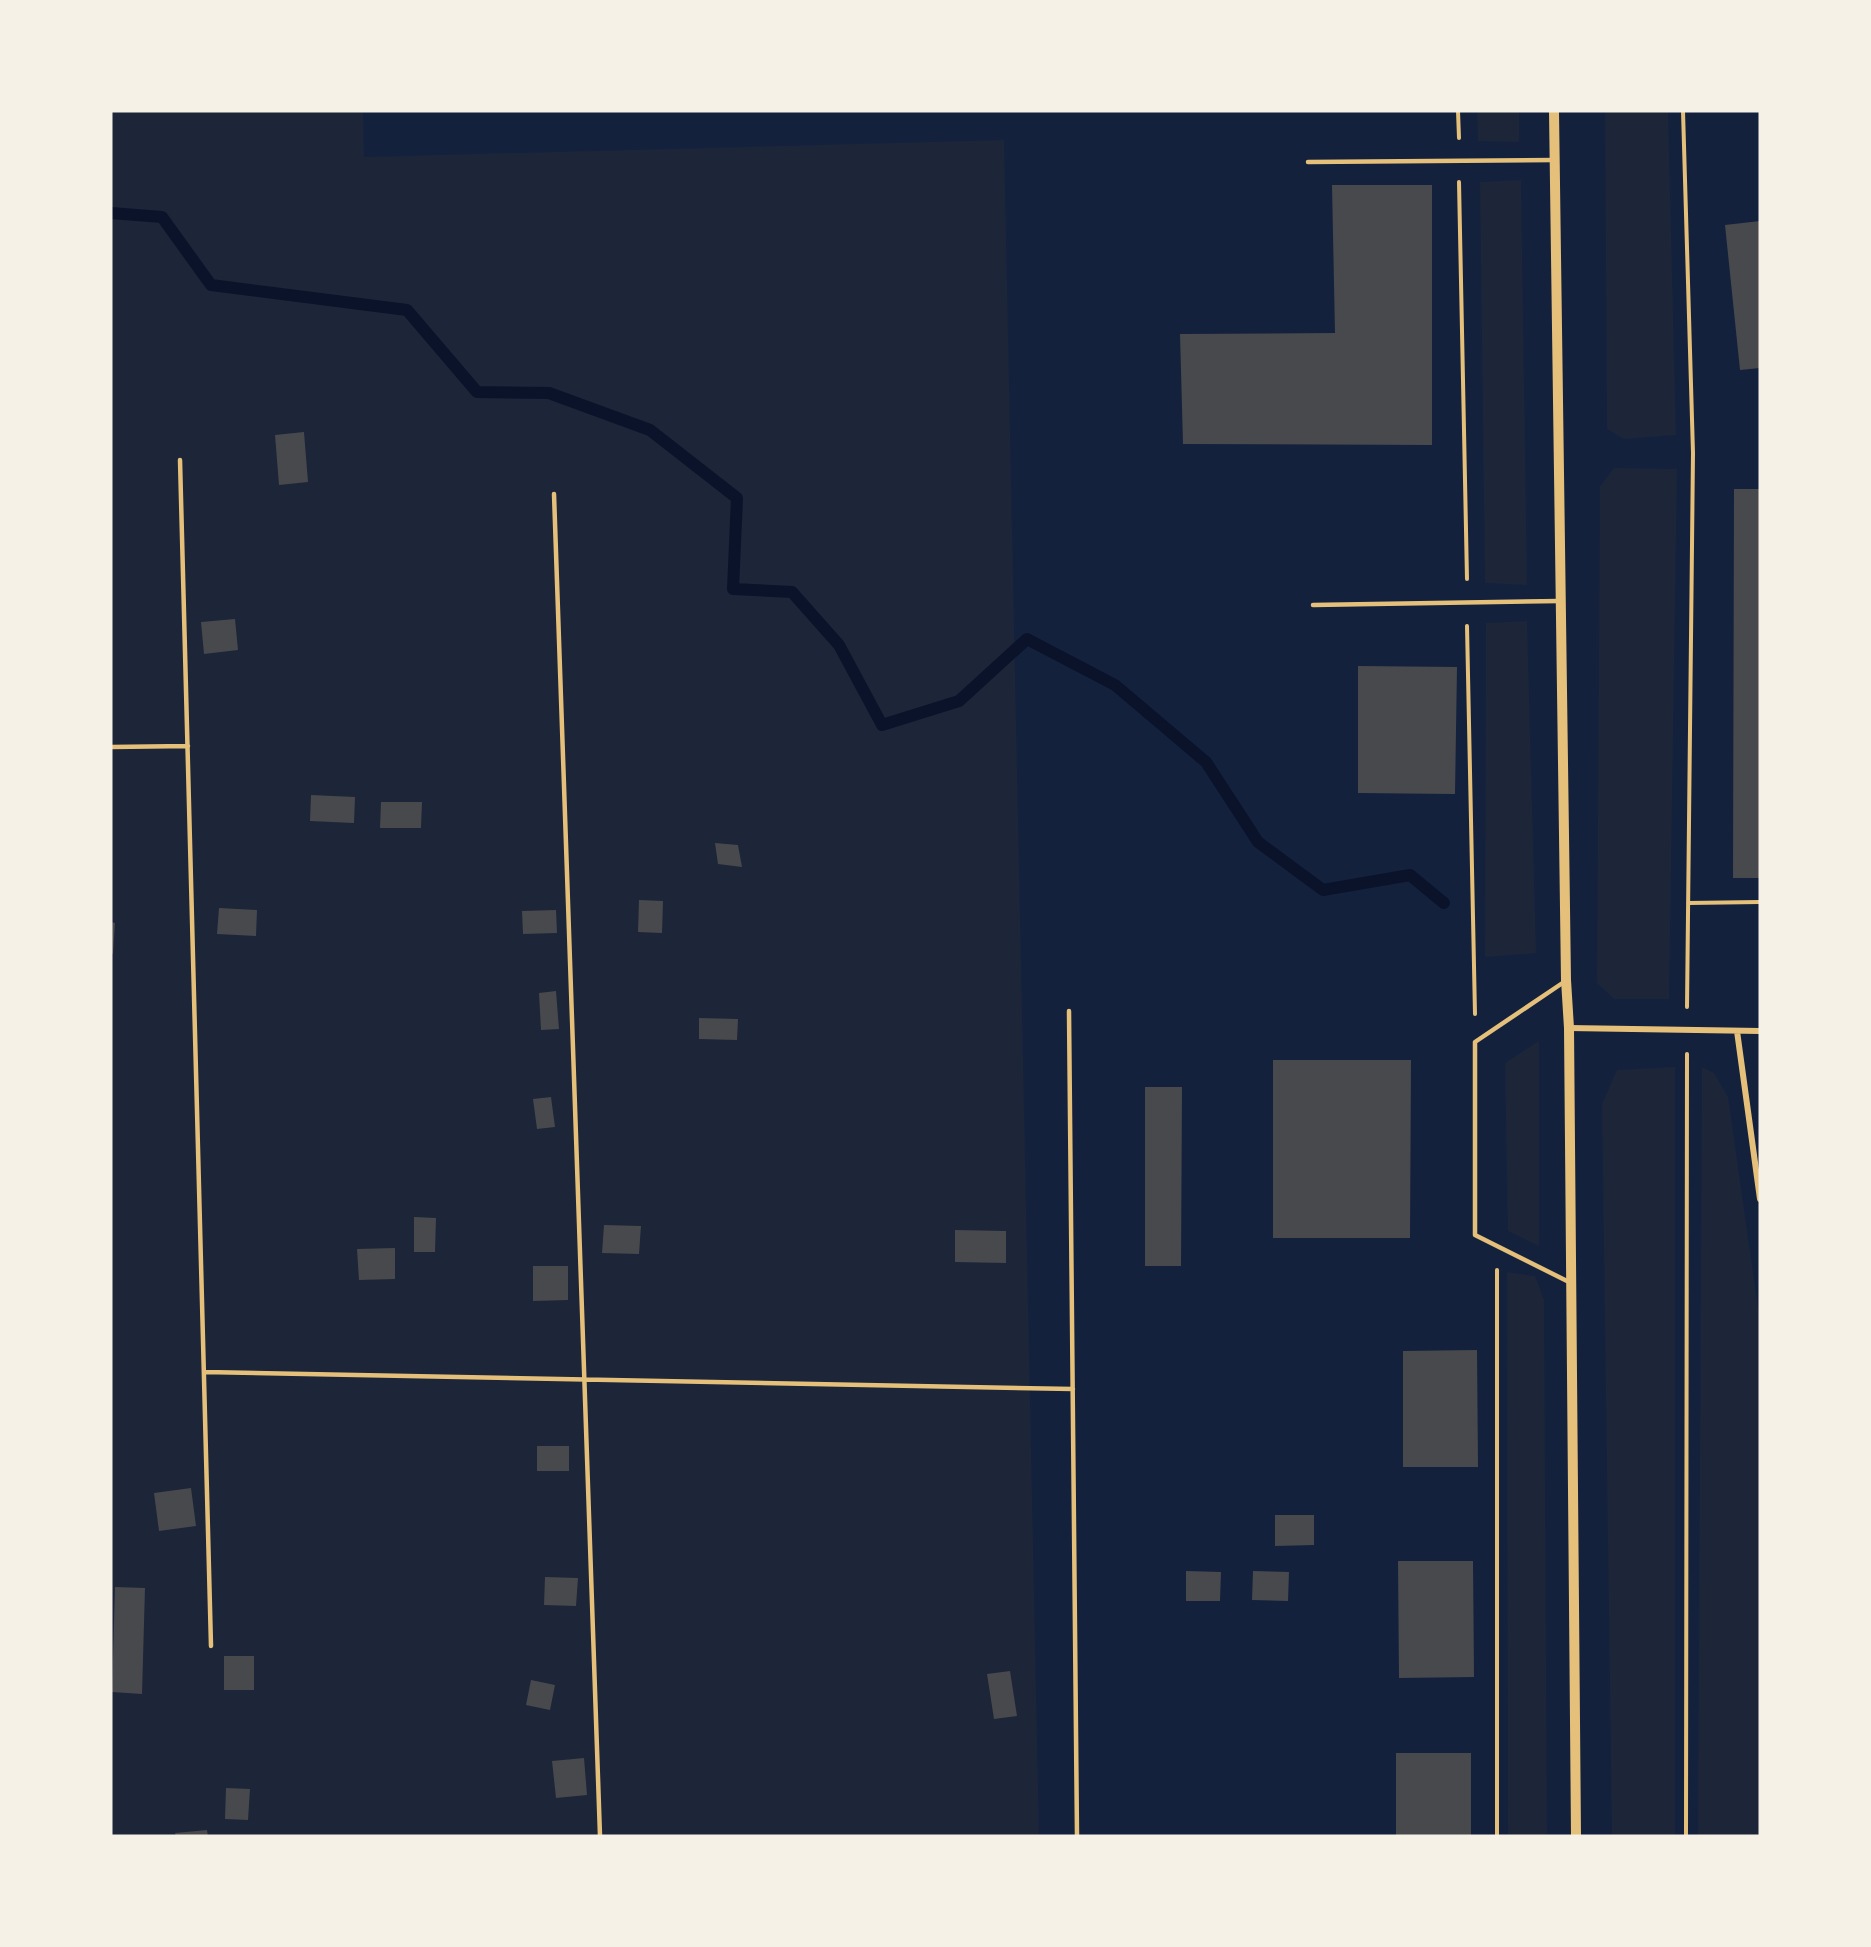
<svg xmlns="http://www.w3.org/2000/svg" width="1871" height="1947" font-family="'Roboto Serif',serif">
<rect width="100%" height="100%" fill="#14213d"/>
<path fill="#1d2539" d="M111,111H363L364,157L1004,140L1039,1836H111Z
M1477,111H1519V142L1478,141Z
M1605,111H1668L1676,435L1624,439L1607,429Z
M1521,180L1527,585L1485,583L1480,182Z
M1614,468L1677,469L1669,999H1614L1597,983L1600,486Z
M1527,621L1536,953L1485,957L1486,623Z
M1539,1041V1246L1508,1231L1505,1063Z
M1675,1067V1836H1612L1602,1104L1617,1070Z
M1702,1067L1714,1073L1728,1097L1760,1322V1836H1698Z
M1507,1272L1535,1276L1544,1300L1547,1836H1508Z"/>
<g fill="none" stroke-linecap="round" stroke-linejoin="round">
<path stroke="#0b132b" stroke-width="12" d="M111,213L162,217L211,285L407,310L477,392L549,393L650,430L737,498L733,589L792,592L839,645L882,725L959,701L1027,639L1115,685L1206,762L1258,842L1323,890L1410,875L1444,903"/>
</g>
<path fill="#48494c" d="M1332,185H1432V445L1183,444L1180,334L1335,333Z
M1760,221V368L1740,370L1725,225Z
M304,432L308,482L279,485L275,435Z
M1734,489H1760V878H1733Z
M235,619L238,650L204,654L201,622Z
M1358,666L1457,667L1455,794L1358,793Z
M311,795L355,797L354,823L310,821Z
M381,802H422L421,828H380Z
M715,843L738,845L742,867L718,864Z
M639,900L663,901L662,933L638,932Z
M219,908L257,910L256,936L217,934Z
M556,910L557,933L523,934L522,911Z
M111,922L115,923L113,954L111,953Z
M556,991L559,1029L541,1030L539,993Z
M699,1018L738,1019L737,1040L699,1039Z
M1273,1060H1411L1410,1238H1273Z
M1145,1087H1182L1181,1266H1145Z
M551,1097L555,1127L537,1129L533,1099Z
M414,1217L436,1218L435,1252H414Z
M604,1225L641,1226L639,1254L602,1253Z
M955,1230L1006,1231V1263L955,1262Z
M395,1248V1279L359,1280L357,1249Z
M533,1266H568V1300L533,1301Z
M1477,1350L1478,1467H1403V1351Z
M537,1446H569V1471H537Z
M191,1488L196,1526L159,1531L154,1493Z
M1275,1515H1314V1545L1275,1546Z
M1398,1561H1473L1474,1677L1399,1678Z
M1186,1571L1221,1572L1220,1601H1186Z
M1253,1571L1289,1572L1288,1601L1252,1600Z
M545,1577L578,1578L576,1606L544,1605Z
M115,1587L145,1588L142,1694L112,1692Z
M224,1656H254V1690H224Z
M1010,1671L1017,1716L994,1719L987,1674Z
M531,1680L555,1685L550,1710L526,1705Z
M1396,1753H1471V1836H1396Z
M584,1758L587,1795L556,1798L552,1761Z
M226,1788L250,1789L248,1820L225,1819Z
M207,1830L208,1836H176L175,1833Z"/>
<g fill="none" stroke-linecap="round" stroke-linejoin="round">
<path stroke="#e5c07b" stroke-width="4" d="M1458,111L1459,138
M1683,111L1693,453L1687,1007
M1459,182L1467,579
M1467,626L1475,1014
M1688,903L1760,902
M1497,1270V1836
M1686,1836L1687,1054"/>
<path stroke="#e5c07b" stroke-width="4.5" d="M1308,162L1555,160
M180,460L211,1646
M554,494L600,1836
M1313,605L1560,601
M111,747L188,746
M1564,982L1475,1042V1235L1569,1282
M1069,1011L1077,1836
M205,1372L1073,1389"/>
<path stroke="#e5c07b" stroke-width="6" d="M1569,1028L1760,1031
M1737,1031L1760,1199"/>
<path stroke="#e5c07b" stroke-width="10" d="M1554,111L1566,980L1569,1028L1576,1836"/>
</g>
<rect width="1871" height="1947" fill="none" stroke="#f6f1e7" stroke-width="225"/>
</svg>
